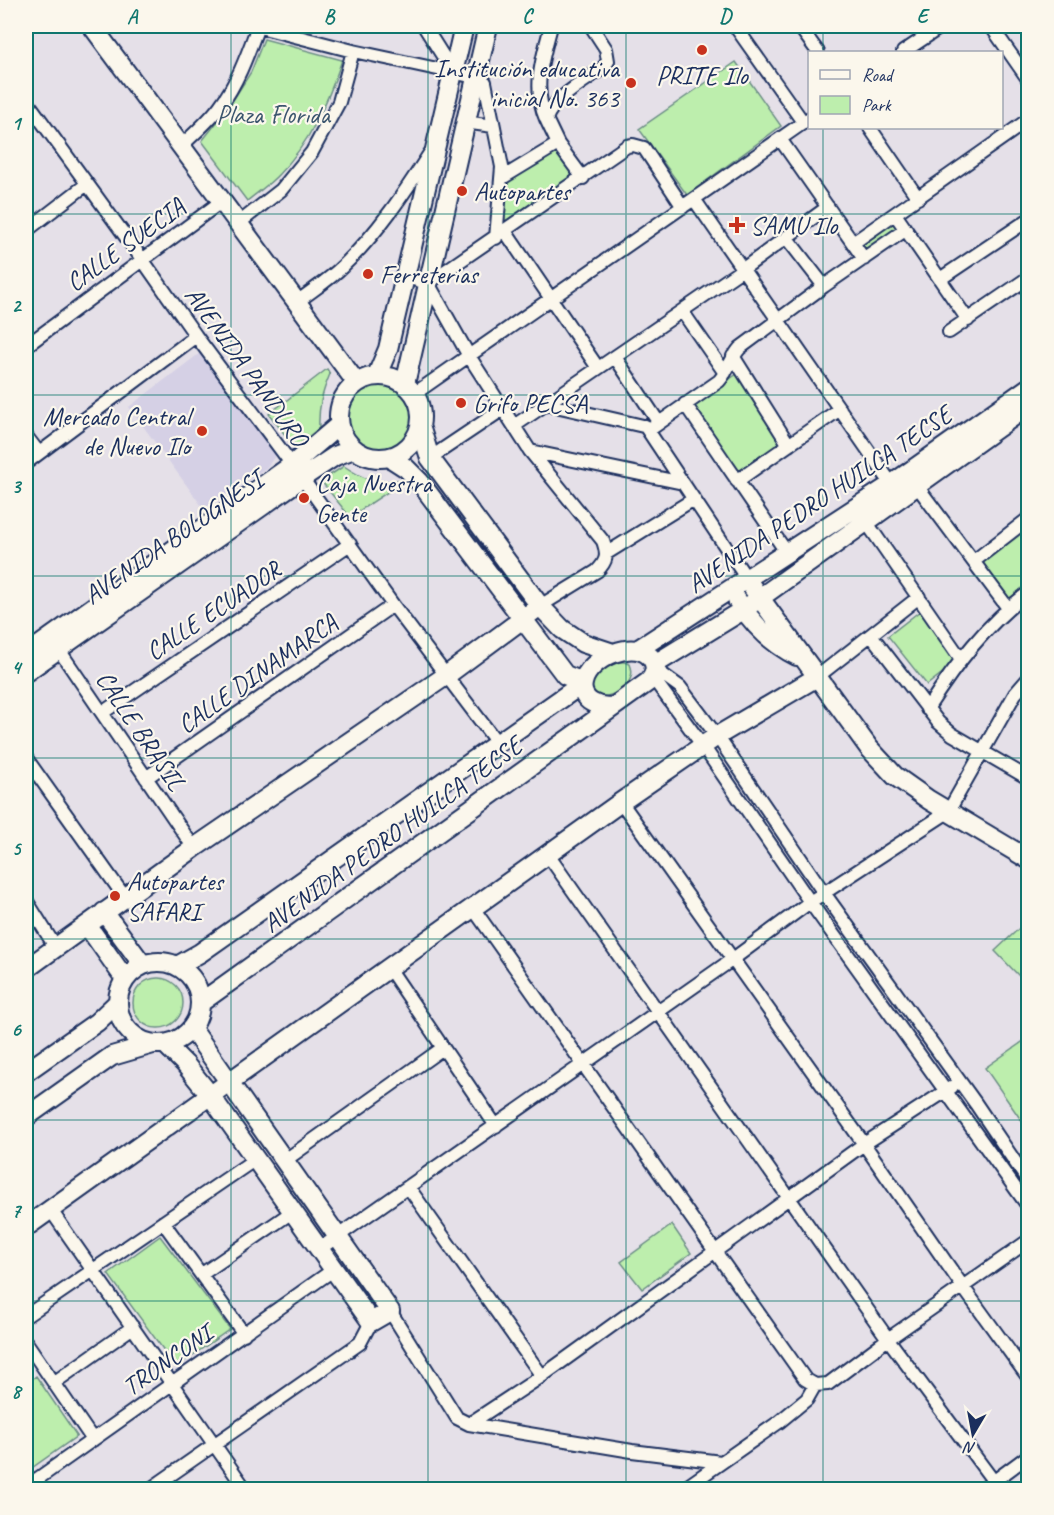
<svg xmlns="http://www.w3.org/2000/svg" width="1054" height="1515" font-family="Caveat,sans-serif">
<rect width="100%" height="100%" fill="#e5e0e8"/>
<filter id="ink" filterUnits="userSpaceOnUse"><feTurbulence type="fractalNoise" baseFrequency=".0167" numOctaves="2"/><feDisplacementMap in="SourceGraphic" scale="12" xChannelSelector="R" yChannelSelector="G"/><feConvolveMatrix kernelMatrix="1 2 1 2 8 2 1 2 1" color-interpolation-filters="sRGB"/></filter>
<g filter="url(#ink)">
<path fill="#d5d0e5" d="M200,353L276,455L266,468L204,509L129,407Z"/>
<path fill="#bdeead" stroke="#6c8e86" stroke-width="1.5" d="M264,39L342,60C328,101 310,143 279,174C270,184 258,192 247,201L202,141L226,111L251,72Z
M736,62L781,126L687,195L639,129Z
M554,152L561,154L576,176L508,223L498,222L507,181Z
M892,222H896L898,230L869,250L864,251L860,245L862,241Z
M327,369L330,374C322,393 318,408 319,428L295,448L269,414Z
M737,374L784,443L740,474L691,406Z
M345 416a34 34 0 1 1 68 0a34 34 0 1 1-68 0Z
M344,466C363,479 375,484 398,480L400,484L350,517L321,481Z
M1019,530L1028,542V588L1008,603L978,562Z
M920,611L959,660L927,685L888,636Z
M617,662H624L630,664C638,683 616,696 599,697L591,690C591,675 604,667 617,662Z
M1028,920V967L1019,976L995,951Z
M133 1003a25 25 0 1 1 50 0a25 25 0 1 1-50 0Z
M1028,1038V1130L985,1068Z
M672,1225L691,1253L642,1289L621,1262Z
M160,1236L230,1329L176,1367L108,1274Z
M36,1376L77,1436L26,1472V1384Z"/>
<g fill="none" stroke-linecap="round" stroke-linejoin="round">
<defs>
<path id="street" d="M256,26L353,51L475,77L485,82L502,167L496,238
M424,26L453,72
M735,26L803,122
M799,26L818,52
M991,26L1028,79
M903,52L942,26
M26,100L142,259L196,336L302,478L393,605L498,744
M546,119C532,87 543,57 551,26
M464,122L493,126
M870,128L918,198
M780,139L864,259
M181,146C195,133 209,121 220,106C238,82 248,53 258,26
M502,178L558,144
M583,178L558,144L546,119C553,98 587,80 604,67L608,61L606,49L591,26
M694,199L895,489
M895,214L968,320
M239,223L281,190L312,152L339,102L353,51
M26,231L87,184
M505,231L598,368
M786,237L824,286
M853,243L1028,120
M405,277L428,283L469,356L530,451L603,541C608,555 607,561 597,571L540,606
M940,279L1028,220
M428,283L627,146L633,145L644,148L683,207
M296,303C311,291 329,280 343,266C377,234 405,192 430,153
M682,311L725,373
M949,332L1028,278
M26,346L222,201
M733,356L789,445
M615,357L659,423
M414,394L810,118
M547,404L652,428L719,381C728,371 731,358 740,348L824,286L905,230
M685,404L787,553
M514,426L743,269L828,207
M645,426L747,579
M26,436L39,453
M530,451L683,483
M430,458L503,409
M26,463L196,336
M737,481L840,409
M917,486L1008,608
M867,523L961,659
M607,553L694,499
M974,561L1028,519
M871,635L938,722L952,734L1028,778
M55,644L194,848
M655,669L680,687L717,736L824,893L976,1104L1028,1181
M817,677L919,597
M653,678L703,746L810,902L1028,1206
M927,709C956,664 986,624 1028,593
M102,713L350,544
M26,758L126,899
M146,778L393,605
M621,802L864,1144L963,1287L1028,1377
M548,855L888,1339L1000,1490
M26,900L56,948
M473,908L805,1379L815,1385L828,1384L888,1339L1028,1241
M389,968L496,1126
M284,1161L443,1048
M409,1188L542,1376
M50,1209L246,1490
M163,1222L244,1334
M318,1250L733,959L810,902L948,812L1015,694L1028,679
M202,1274L292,1212
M390,1311L457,1418L469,1424L632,1451L721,1462
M26,1316L254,1160
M26,1342L93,1440
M55,1382L133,1327
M469,1424L542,1376L864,1144L952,1087
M26,1487L333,1270
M149,1490L360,1343L371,1322
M682,1490L779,1422L807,1399L815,1385
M982,1490L1028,1456"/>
<path id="secondary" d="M92,26L356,382
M377,375L388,349L464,26
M339 417a41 41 0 1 1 82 0a41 41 0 1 1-82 0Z
M405,384L488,26
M420,426L430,458L540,606L562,629L583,643L613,653
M389,457L406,468L419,481L565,675L583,682
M752,587L869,748L895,776L929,800L1028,859
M737,600C752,623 772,644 797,656
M637,650L892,484L1028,388
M26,655L292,465L339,425
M655,664L743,610L1028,406
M26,672L302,478L335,456L354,449
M104,912L143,965
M87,925L125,979
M118 1003a41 41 0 1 1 82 0a41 41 0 1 1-82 0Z
M177,966L200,953L582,684
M26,969L194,848L447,675L540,606
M200,1003L648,682C654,676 657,669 653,661C639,635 587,658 583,683C579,701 600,709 614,706
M165,1044L185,1064L210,1095L371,1322L390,1311L192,1029
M26,1072L97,1022L117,1003
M26,1117L112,1056L153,1044
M26,1227L621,802L717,736L817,677"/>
</defs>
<use href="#street" stroke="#1b2f5e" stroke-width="16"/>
<use href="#secondary" stroke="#1b2f5e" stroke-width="22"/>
<use href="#street" stroke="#fbf7ec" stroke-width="12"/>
<use href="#secondary" stroke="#fbf7ec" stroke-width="18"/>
</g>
</g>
<path fill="none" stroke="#0f766e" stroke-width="1.5" stroke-opacity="0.55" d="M231,26V1490M428,26V1490M626,26V1490M823,26V52M823,128V1490M26,214H1028M26,395H1028M26,576H1028M26,758H1028M26,939H1028M26,1120H1028M26,1301H1028"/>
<g fill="#c8321e" stroke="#fbf7ec" stroke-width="2">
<circle cx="702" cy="50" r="6"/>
<circle cx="631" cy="83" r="6"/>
<circle cx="462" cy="191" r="6"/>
<path d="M734 216h6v6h6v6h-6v6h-6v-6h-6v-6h6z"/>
<circle cx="368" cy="274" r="6"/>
<circle cx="461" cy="403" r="6"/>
<circle cx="202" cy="431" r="6"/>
<circle cx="304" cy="498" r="6"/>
<circle cx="115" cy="896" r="6"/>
</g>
<g text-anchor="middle" stroke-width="4.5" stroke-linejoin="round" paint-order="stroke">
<g font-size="26" fill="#1b2f5e" stroke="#fbf7ec" text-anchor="start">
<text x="619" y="77" text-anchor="end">Institución educativa<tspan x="619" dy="30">inicial No. 363</tspan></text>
<text x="702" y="84" text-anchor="middle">PRITE Ilo</text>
<text x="474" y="200">Autopartes</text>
<text x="750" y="234">SAMU Ilo</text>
<text x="380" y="283">Ferreterias</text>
<text x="473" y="412">Grifo PECSA</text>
<text x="190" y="425" text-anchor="end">Mercado Central<tspan x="190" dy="30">de Nuevo Ilo</tspan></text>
<text x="316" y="492">Caja Nuestra<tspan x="316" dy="30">Gente</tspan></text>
<text x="127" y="890">Autopartes<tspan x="127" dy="30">SAFARI</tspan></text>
</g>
<g font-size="26" fill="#3b556e" stroke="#fbf7ec">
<text x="273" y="123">Plaza Florida</text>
</g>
<g font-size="26" fill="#1b2f5e" stroke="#fbf7ec">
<text transform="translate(125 244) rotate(-36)" y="9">CALLE SUECIA</text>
<text transform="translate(247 366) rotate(54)" y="9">AVENIDA PANDURO</text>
<text transform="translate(819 499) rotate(-34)" y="9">AVENIDA PEDRO HUILCA TECSE</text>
<text transform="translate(173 537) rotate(-35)" y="9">AVENIDA BOLOGNESI</text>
<text transform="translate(213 610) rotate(-34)" y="9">CALLE ECUADOR</text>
<text transform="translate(257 673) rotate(-35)" y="9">CALLE DINAMARCA</text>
<text transform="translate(141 730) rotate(56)" y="9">CALLE BRASIL</text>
<text transform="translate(392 834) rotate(-36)" y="9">AVENIDA PEDRO HUILCA TECSE</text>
<text transform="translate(167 1360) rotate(-35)" y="9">TRONCONI</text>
</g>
</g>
<rect width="1054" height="1515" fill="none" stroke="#fbf7ec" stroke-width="66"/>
<rect x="808" y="51" width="195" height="78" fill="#fbf7ec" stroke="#a1a7b3" stroke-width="1.5"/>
<rect x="820" y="70" width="30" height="9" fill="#fbf7ec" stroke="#a1a7b3" stroke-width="1.5"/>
<text x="862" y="81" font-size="18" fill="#1b2f5e">Road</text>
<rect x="820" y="96" width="30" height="18" fill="#bdeead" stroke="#a1a7b3" stroke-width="1.5"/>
<text x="862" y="111" font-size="18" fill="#1b2f5e">Park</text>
<g transform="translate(973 1434) rotate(190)" stroke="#fbf7ec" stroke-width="4.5" paint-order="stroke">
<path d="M0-4.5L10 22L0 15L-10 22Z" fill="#1b2f5e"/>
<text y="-9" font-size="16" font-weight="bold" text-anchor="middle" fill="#1b2f5e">N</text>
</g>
<rect x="33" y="33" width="988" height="1449" fill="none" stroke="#0f766e" stroke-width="2"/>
<g font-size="20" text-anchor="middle" font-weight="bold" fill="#0f766e">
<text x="132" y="23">A</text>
<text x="329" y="23">B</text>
<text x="527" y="23">C</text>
<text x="725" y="23">D</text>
<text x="922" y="23">E</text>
<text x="16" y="130">1</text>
<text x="16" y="312">2</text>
<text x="16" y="493">3</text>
<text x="16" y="674">4</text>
<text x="16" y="855">5</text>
<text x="16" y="1036">6</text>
<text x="16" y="1217">7</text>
<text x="16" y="1398">8</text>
</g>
</svg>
